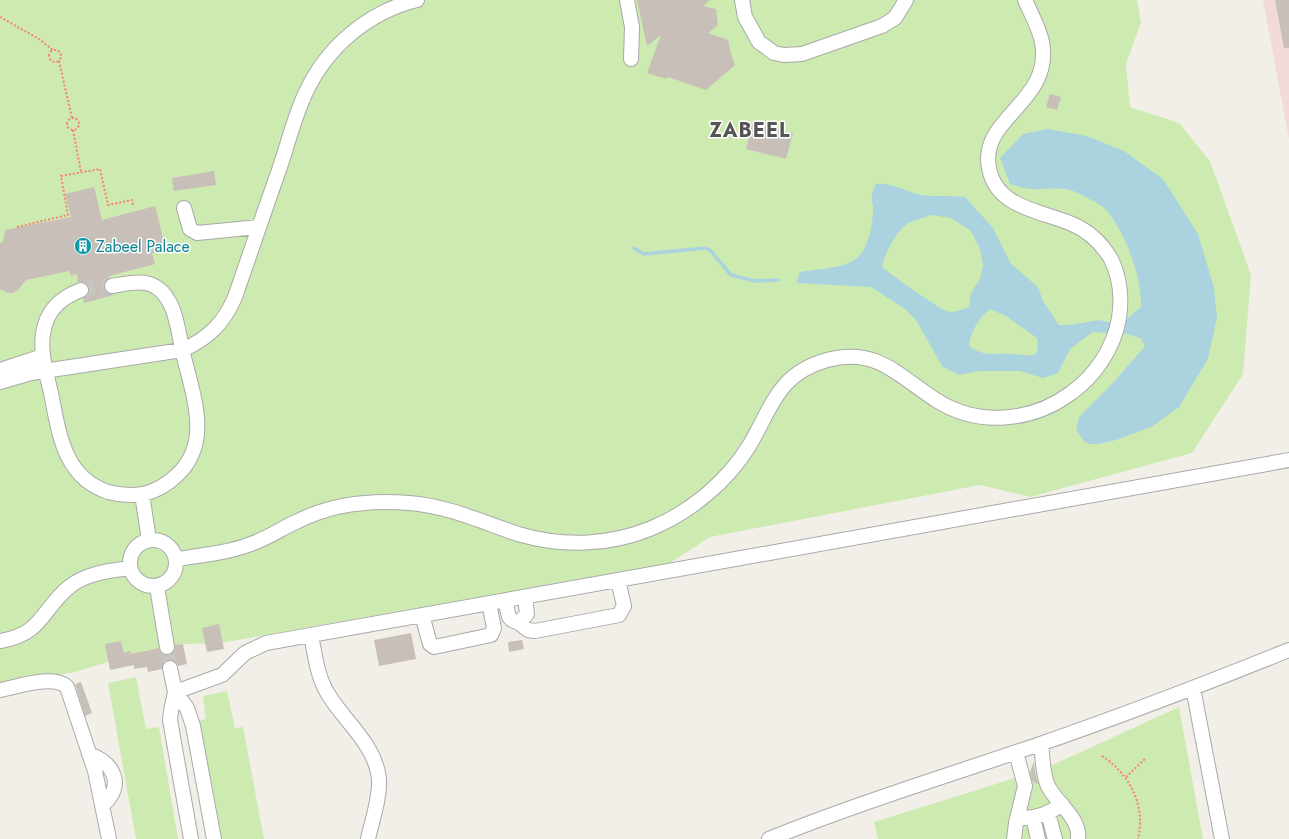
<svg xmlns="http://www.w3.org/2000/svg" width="1289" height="839" font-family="Jost,sans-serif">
<rect width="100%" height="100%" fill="#f2efe9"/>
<path fill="#f2dad9" d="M1263,0H1289V139Z"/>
<path fill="#cdebb0" d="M0,0H1137L1141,23L1126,64L1130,107L1179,123L1210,161L1251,275L1243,374L1192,453L1030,497L980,485L710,537L670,563L221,643L183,644L144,651L75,672L0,686Z
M136,677L146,729L159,727L178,839H136L108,683Z
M227,691L235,728L243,727L264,839H219L196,721L206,719L203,696Z
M1179,707L1203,839H878L874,822L1044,769Z"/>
<path fill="#aad3df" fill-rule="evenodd" d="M1048,129L1087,136L1124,151L1163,179L1198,234L1214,288L1217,317L1208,359L1179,407L1153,426L1116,440L1098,444H1089L1084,441L1076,430L1079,417L1113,383L1145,346L1140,338L1127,334L1093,332L1070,349L1058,373L1043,378L1020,371H980L958,375L942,366L916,320L905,309L871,287L796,283L800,272C847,265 867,270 873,214C874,199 868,201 876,184C888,181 908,192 921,195C935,197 950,195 965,197L993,228L1011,264L1038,287L1043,301L1059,325H1070L1099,320L1112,323L1123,322L1141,307C1142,278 1126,234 1107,211C1103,205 1080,194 1073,191C1060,186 1045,190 1031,189C1024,189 1017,186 1010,184L1000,158L1023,134ZM931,215L951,218L971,231L980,249L983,265L980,279L971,293L969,307C963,309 957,312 950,312C941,311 892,275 882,267C884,254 896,232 907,224C914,220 924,218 931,215ZM990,309L1006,316L1037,338L1038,349L1035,355C1026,356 1019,354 1010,354C995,353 982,357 969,346C971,331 978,319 990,309Z"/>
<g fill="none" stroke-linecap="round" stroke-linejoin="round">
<path stroke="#aad3df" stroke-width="3.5" d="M634,248L644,254L705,248L710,250L731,275L755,281L778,280"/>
</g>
<path fill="#c7bfb8" d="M637,0H710L703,6L716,9L718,25L708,33L728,40L731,54L735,65L706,90L668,77L667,79L647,73L661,35L647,46Z
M1275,0H1289V48H1284Z
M1050,94L1061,97L1057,110L1046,107Z
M752,124L793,133L786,159L746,149Z
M214,171L216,185L174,191L172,178Z
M94,187L102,220L155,206L166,249L152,253L155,264L109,276V278L104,283V288L106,292L114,295L84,303L83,298L88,295L89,286L86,283L78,282L77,274L71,276L69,271L26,280L18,290L13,293H8L0,289V243L3,242L5,230L71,217L65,194Z
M219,624L224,649L207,652L202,628Z
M411,633L416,659L379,666L374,640Z
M522,640L524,649L509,652L508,642Z
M121,641L124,653L130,651L131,654L159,648L164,655H169L175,650V645L183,644L187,664L178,666L176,662L169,660L164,662L162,669L148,672L147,667L134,669V665L110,670L105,644Z
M81,682L92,713L85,716L75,684Z
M1034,761L1035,772L1038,784L1032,781L1030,772Z"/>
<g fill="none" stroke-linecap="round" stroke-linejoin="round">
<path stroke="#c8c6c1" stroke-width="14" stroke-dasharray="14 7" stroke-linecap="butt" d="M81,290L97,286H112
M167,647L170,668"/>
<defs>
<path id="minor" d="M627,0L632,27L631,59
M742,0L745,17L759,42L774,53L784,55L802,54L882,26L895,18L906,0
M184,208L190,229L197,233L259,227
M81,290C65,296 50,307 45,325C38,346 46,372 51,393C59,432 63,477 108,492C119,495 131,496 143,494C156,491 168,484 177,475C213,442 192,393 183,353C178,332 176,299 156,287C144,279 125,284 112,286
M0,370L43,356
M0,382L31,373L182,350C208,339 224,323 235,297C250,254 264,212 279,170C288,144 294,117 306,92C327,47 368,12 417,0
M142,494L149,540
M130 563a23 23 0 1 1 46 0a23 23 0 1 1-46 0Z
M177,559C202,555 227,553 251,544C268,538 282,528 298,521C332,504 372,500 409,503C448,506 482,522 518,534C562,547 609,546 652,528C690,512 727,482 749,446C772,408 777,374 827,360C878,347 898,376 936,400C978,427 1032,422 1071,393C1095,376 1114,348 1119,318C1122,299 1120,277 1111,259C1102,244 1089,231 1072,224C1042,211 996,208 989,168C979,117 1053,103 1042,42C1039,27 1031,14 1025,0
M157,587L167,647
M505,600L509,617L512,620L519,623L528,630L535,631L619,615L624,606L618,580
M422,615L430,644L434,647L439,646L491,635L494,628L489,603
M519,623L527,614L525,597
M311,635C315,655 317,676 328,694C344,721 376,745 379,779C380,799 372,820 368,839
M0,641C43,634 41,610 69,587C86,573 109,571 130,568
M170,668L175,692L187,708L193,726L214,839
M1193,688L1222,839
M0,690C17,687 54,674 67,687L95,771L109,839
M175,692L222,675L245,653L266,643L1289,460
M175,692L171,711L170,720L191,839
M1041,744C1043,757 1042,773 1048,786C1056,803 1081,818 1078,839
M89,754C114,763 125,785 103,805
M1048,813L1055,839
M1033,817L1038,839
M1017,818C1034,819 1048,815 1062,804
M769,839C858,803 950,775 1040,744C1124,715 1207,683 1289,650
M1014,839L1016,823L1025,786L1016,752"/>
</defs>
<use href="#minor" stroke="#a9a9a9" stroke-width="16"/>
<path stroke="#fa8072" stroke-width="2" stroke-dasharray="2 2" stroke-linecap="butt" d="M0,17L39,39L53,50
M49 56a6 6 0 1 1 12 0a6 6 0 1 1-12 0Z
M59,61L72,118
M67 124a6 6 0 1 1 12 0a6 6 0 1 1-12 0Z
M73,130L81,172
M17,227L68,215L61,176L100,169L108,205L132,200L133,205
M1102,756C1130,774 1146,806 1138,839
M1126,777L1146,758"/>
<use href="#minor" stroke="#fff" stroke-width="14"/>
</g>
<defs>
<symbol id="building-disc" viewBox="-11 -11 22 22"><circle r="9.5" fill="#0f9aa8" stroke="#fff"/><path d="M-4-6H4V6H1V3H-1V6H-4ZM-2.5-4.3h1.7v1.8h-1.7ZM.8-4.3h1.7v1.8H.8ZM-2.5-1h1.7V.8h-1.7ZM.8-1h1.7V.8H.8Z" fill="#fff"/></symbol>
</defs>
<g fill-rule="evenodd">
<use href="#building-disc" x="73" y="236" width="20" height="20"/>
</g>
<g text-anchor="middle" stroke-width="3" stroke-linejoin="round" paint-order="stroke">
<g font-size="16" fill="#0d838f" stroke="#fff" text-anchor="start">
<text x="96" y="252">Zabeel Palace</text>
</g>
<g font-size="20" font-weight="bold" letter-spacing="1" fill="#555" stroke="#fff">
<text x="750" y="137">ZABEEL</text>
</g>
</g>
</svg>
